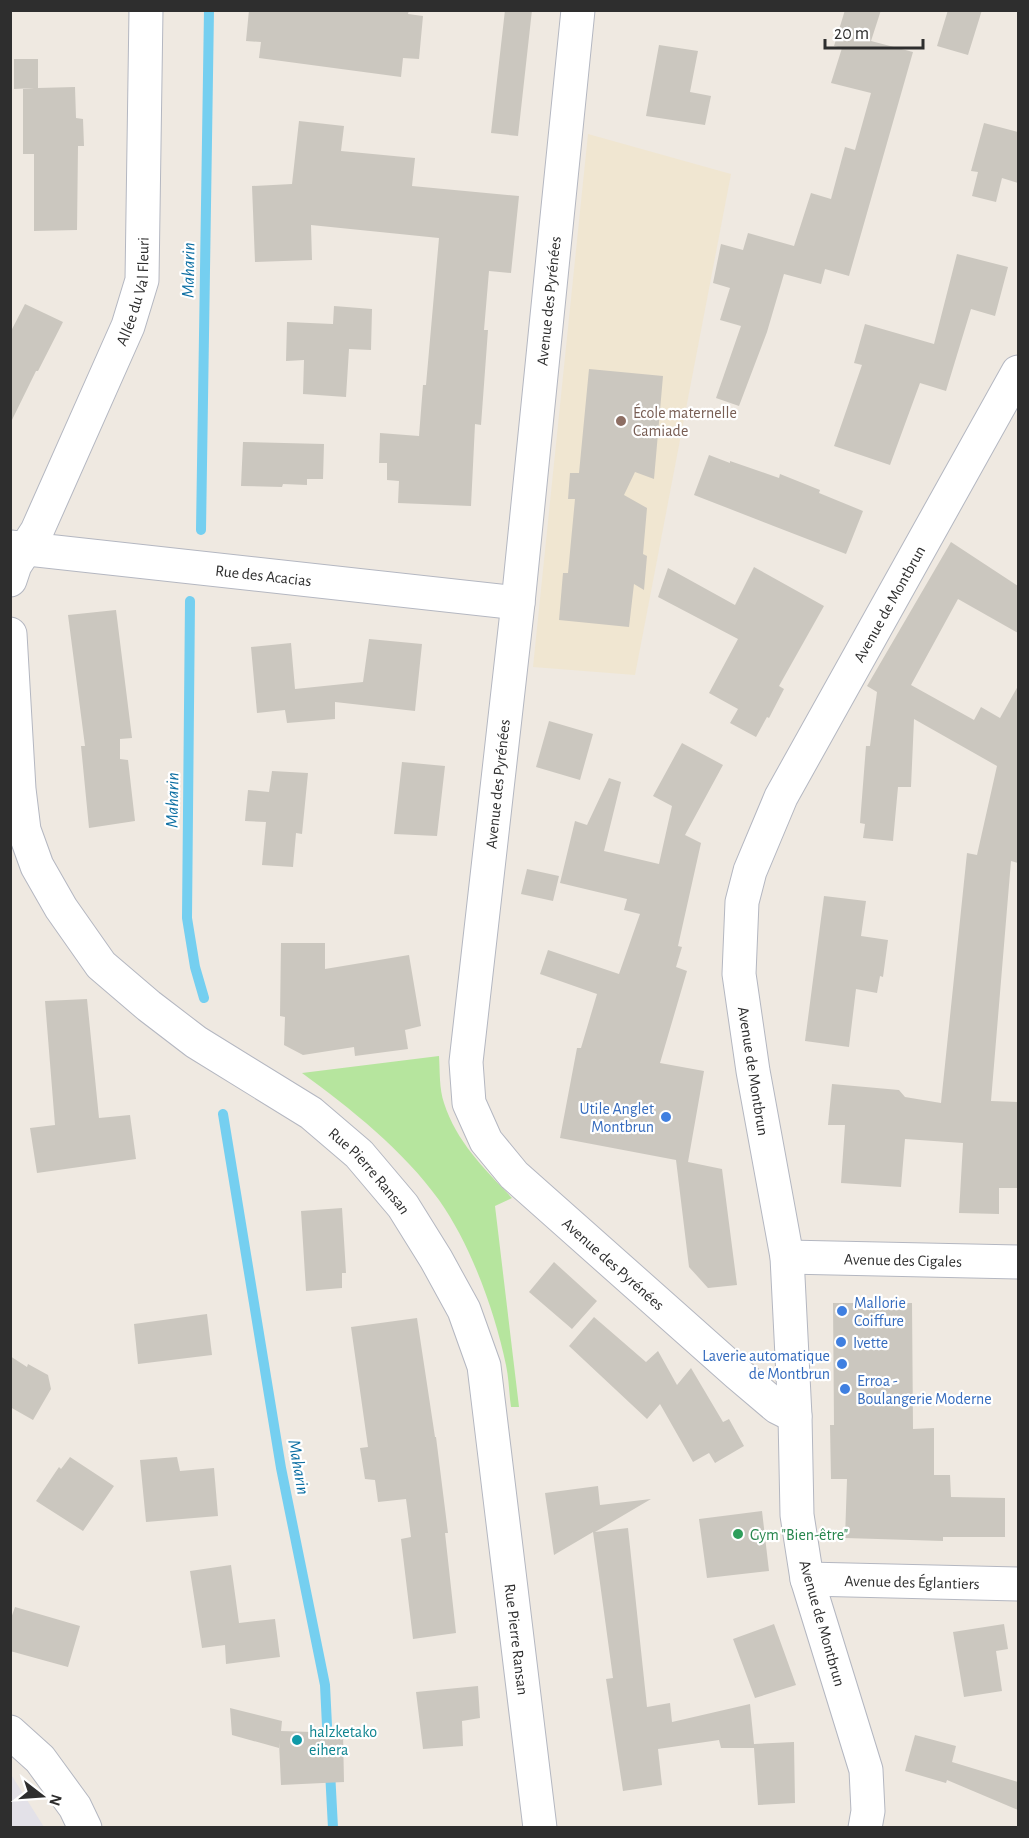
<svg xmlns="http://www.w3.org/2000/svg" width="1029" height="1838" font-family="'Alegreya Sans',sans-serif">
<rect width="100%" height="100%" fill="#efe9e1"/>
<path fill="#e3e1e8" d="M10,1775L12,1776L44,1827H11Z"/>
<path fill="#f0e6d1" d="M588,134L731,174L635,675L533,667Z"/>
<path fill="#b6e59e" d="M439,1056C440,1071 439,1089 444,1103C457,1143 485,1169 512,1198L495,1206L519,1407H511C509,1393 509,1379 506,1365C495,1312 471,1245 439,1200C404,1151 350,1108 302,1073Z"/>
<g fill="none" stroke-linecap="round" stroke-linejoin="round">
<path stroke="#75cff0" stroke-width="10" d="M201,530L209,10
M190,601L187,918L195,967L204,998
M223,1114L281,1468L325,1685L328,1746
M330,1771L333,1828"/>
</g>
<path fill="#cbc7bf" d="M249,10H409L408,14L423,16L419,59L403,58L401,77L259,58L261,42L246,41Z
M505,10H532L518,136L491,133Z
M845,10H881L871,41L913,52L849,276L825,269L821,284L784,274L767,332L739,406L716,398L741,326L720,320L730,288L713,283L721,244L743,250L748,233L794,246L811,193L831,199L845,147L855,150L871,93L831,83L842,48L834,46Z
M948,10H982L968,55L937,46Z
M659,45L698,51L690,92L711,96L705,125L646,116Z
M14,59H38V88L75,87L76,118L83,119L84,146H78L77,230L34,231V154H23V89L34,88L14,89Z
M299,121L344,126L341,151L415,158L412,186L519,196L511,273L489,271L484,330H488L481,425L475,424L471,506L398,503L399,481L387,480V463H379L380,433L419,436L423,385H426L439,238L311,225L312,260L255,262L252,186L292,184Z
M984,123L1018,132V183L1002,178L996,202L972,196L978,172L971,171Z
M957,254L1008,267L995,316L971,309L946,391L920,383L890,465L834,446L862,365L854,363L865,324L934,344Z
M25,304L63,322L38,371H36L10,424V333Z
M334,306L372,309L371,350L349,349L346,397L303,394L304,360L286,361L287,322L333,324Z
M589,369L663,376L654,479L635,472L624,495L647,508L643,554L647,556L644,590L634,584L629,627L559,620L563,573H568L575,499H568L570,473H579Z
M243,442L324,444L323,479H307V485L283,484L282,487L241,486Z
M709,455L730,463V461L779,478L780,474L820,490L819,493L863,511L846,554L694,495Z
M951,542L1018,586V633L958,599L911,685L974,720L981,707L1000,718L1018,686V863L1011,861L991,1101L1018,1102V1188H999V1214L959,1213L963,1143L905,1139L901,1187L841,1183L845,1125H828L832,1084L899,1090L905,1097L941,1103L967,853L977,855L997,766L914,719L911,787H898L893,841L863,838L865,824L860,823L866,746H870L877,692L867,686Z
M754,567L824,606L779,686L784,689L769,718L767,717L756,737L730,723L738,709L709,693L738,639L658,597L668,568L735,605Z
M116,610L132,738L120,739V759L128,760L135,821L89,828L81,746H85L68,615Z
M369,639L422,644L415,711L335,702V719L287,723L285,710L257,713L251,647L291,643L295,689L363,682Z
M549,721L593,734L580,780L536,767Z
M682,743L723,765L685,835L701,843L678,946L682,947L676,967L687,971L660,1063L704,1071L688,1162L722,1169L737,1285L708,1288L689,1267L676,1160L560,1138L577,1048H581L597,994L540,974L548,950L619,974L640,914L624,910L627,899L560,883L575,821L587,825L609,778L621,782L604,851L659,864L672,806L653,796Z
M402,762L445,766L437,836L394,834Z
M272,771L308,773L302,834L296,833L293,867L262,865L266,822L245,821L248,790L269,792Z
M527,869L559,876L553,901L521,894Z
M824,896L866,901L861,936L888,940L883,977L880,976L877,993L856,989L849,1047L805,1041Z
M281,943H325V969L409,955L421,1026L405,1030L408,1049L355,1056L354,1047L303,1055L284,1045L285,1017L280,1016Z
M87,999L99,1118L130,1115L136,1159L37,1173L30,1128L55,1125L45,1001Z
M342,1208L346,1273H342V1288L306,1291L301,1211Z
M554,1262L597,1301L572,1329L529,1292Z
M833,1303H912L913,1429L934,1428V1475H950L951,1497L1005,1498V1537H943V1541L845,1538L847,1479H831L830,1425H834Z
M207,1314L212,1355L138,1364L134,1324Z
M594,1317L646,1362L658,1351L677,1385L691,1368L723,1422L729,1419L744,1446L715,1463L709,1453L693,1462L660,1404L647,1419L569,1346Z
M417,1318L435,1437H436L448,1533H445L456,1633L413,1639L401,1539L411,1537L406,1499L378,1502L375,1480L365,1479L360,1448L368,1447L351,1327Z
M10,1356L27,1367L28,1364L48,1375L51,1389L33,1420L10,1407Z
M70,1457L114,1486L83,1531L36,1501L59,1467L61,1469Z
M177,1457L180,1471L214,1468L218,1516L146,1522L140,1460Z
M598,1486L600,1505L651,1499L595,1532L628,1528L647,1707L670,1703L672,1722L750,1704L754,1744L794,1742L795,1803L758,1805L754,1748H721L719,1740L658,1749L662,1785L623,1791L606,1679L613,1678L593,1532L554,1555L545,1493Z
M762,1511L769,1571L707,1578L699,1519Z
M231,1565L239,1623L275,1619L280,1657L226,1664L225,1645L202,1648L190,1571Z
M15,1607L80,1626L68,1667L10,1651V1621Z
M774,1624L796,1685L755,1698L733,1639Z
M1004,1624L1008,1649L996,1651L1002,1691L964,1697L953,1632Z
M478,1686L480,1718L462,1721L463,1746L423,1749L416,1692Z
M230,1708L282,1721L281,1731L343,1733L344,1782L281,1785L279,1742V1748L232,1735Z
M915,1735L956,1746L952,1762L1018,1782V1810L947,1780L946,1783L905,1771Z"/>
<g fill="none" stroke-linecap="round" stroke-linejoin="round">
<defs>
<g id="street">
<path id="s1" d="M578,10L518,603L466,1062L469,1103L486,1141L514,1175L738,1374L777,1407L795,1416"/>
<path id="s2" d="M10,547L518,603"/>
<path id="s3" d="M10,580L15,565L37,531L128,326L142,280L146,10"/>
<path id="s4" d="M10,634L19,789L24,830L37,866L61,908L101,965L149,1006L196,1042L311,1113L359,1154L403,1206L436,1259L464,1310L484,1366L540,1828"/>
<path id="s5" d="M787,1257L1018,1262"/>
<path id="s6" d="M807,1579L1018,1584"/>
</g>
<g id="secondary">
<path d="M10,1732L40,1759L75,1807L85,1828"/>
<path id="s7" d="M865,1828L868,1811L866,1770L807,1579L797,1515L795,1416L787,1257L753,1071L739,974L742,902L750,871L781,797L1018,372"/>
</g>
</defs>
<use href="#street" stroke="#b4b7c1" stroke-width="35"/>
<use href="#secondary" stroke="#b4b7c1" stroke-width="35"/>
<use href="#street" stroke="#fff" stroke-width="33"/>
<use href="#secondary" stroke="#fff" stroke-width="33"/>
</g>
<circle fill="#8d6e63" stroke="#fff" stroke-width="2" cx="621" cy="421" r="6"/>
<g fill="#3f7fe0" stroke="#fff" stroke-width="2">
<circle cx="666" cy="1117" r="6"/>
<circle cx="842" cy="1311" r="6"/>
<circle cx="841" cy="1342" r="6"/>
<circle cx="842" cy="1364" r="6"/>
<circle cx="845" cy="1389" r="6"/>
</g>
<circle fill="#2e9e5b" stroke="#fff" stroke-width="2" cx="738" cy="1534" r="6"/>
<circle fill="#0f9aa8" stroke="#fff" stroke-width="2" cx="297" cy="1740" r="6"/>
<g text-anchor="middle" stroke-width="4.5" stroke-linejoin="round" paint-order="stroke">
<g font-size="16" fill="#2e2e2e" stroke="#fff">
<text dy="6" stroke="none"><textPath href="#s3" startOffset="316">Allée du Val Fleuri</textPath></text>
<text transform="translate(548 301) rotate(-84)" y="6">Avenue des Pyrénées</text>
<text dy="6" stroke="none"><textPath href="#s2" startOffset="255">Rue des Acacias</textPath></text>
<text dy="6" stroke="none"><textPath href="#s7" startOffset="1274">Avenue de Montbrun</textPath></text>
<text transform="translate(497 784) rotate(-84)" y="6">Avenue des Pyrénées</text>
<text transform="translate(754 1071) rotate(81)" y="6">Avenue de Montbrun</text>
<text dy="6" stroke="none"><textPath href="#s4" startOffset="693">Rue Pierre Ransan</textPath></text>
<text dy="6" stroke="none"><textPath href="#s5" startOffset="116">Avenue des Cigales</textPath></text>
<text dy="6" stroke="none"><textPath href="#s1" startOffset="1318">Avenue des Pyrénées</textPath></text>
<text dy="6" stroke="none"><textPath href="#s6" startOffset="105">Avenue des Églantiers</textPath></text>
<text transform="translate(823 1623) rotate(74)" y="6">Avenue de Montbrun</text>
<text dy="6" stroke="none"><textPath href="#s4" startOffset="1197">Rue Pierre Ransan</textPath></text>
</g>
<g font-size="16" fill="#785e54" stroke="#fff" text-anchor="start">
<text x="633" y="418">École maternelle<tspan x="633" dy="18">Camiade</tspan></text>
</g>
<g font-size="16" fill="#366cbe" stroke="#fff" text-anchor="start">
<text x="654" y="1114" text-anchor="end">Utile Anglet<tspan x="654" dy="18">Montbrun</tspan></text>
<text x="854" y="1308">Mallorie<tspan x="854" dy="18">Coiffure</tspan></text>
<text x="853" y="1348">Ivette</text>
<text x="830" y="1361" text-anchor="end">Laverie automatique<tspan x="830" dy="18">de Montbrun</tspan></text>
<text x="857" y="1386">Erroa -<tspan x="857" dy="18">Boulangerie Moderne</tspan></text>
</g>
<g font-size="16" fill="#27864d" stroke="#fff" text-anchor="start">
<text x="750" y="1540">Gym "Bien-être"</text>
</g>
<g font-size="16" fill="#0d838f" stroke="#fff" text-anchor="start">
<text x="309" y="1737">halzketako<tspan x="309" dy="18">eihera</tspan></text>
</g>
<g font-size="18" font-style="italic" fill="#0d6fa3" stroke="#fff">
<text transform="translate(188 270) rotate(-89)" y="6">Maharin</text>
<text transform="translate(172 800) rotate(-89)" y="6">Maharin</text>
<text transform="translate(299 1467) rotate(80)" y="6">Maharin</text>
</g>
</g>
<rect width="1029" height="1838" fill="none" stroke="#2e2e2e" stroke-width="24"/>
<g transform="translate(42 1796) rotate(107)" stroke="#ffffff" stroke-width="4.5" paint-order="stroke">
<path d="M0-4.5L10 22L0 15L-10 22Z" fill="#2e2e2e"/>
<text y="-9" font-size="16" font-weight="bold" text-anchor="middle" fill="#2e2e2e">N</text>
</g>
<path d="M825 39v9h98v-9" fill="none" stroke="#2e2e2e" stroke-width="3"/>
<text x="834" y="39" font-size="18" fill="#2e2e2e" stroke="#ffffff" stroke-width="4.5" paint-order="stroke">20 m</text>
</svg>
